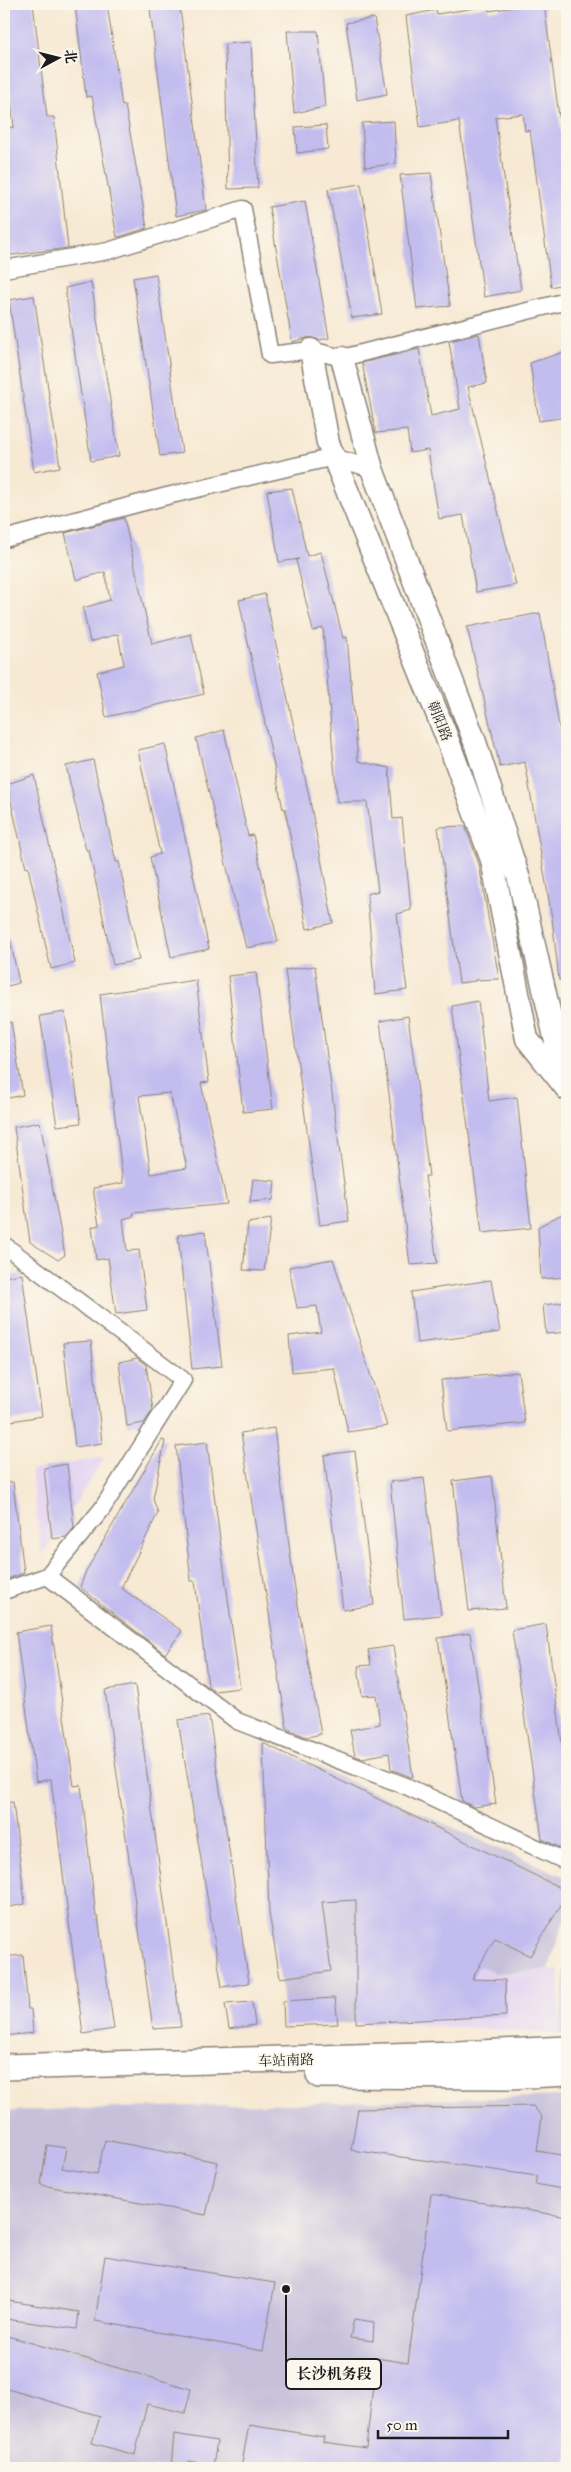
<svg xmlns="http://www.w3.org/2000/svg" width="571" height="2472" font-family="'IM FELL Great Primer','Noto Serif SC',serif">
<rect width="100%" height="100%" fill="#fbf7ec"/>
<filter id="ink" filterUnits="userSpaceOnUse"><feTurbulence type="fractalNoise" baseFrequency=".02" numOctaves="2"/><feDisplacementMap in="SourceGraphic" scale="10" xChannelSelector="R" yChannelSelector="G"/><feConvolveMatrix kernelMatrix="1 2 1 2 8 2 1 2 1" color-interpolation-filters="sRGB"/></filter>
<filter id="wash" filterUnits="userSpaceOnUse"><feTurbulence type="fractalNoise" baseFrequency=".0096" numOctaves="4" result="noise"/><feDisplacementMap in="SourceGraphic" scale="20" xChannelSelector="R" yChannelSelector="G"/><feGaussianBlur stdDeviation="1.12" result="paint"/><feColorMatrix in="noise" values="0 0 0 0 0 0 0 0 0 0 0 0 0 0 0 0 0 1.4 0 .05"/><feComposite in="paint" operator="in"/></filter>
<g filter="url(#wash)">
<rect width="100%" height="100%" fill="#f7e9d3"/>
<path fill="#e3d3f2" d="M105,1457L42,1555L31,1470Z
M384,1930L496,1973L559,1970L560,2034L380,2022Z"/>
<path fill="#c6c0da" d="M263,1743L567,1878V1911L548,1970L496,1973L385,1930L380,2022L284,2026Z
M567,1922V2034H560Z
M567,2096V2468H4V2111Z"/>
<g id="blocks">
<path fill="#c3bdef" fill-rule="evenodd" d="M4,4H33L47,117H54L68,248L4,256V128L14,127L4,43Z
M75,4H107L122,106L125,105L147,228L122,236L117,237L92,96L86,97Z
M534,4H544L562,139H566L567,149V283L551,287L530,130L525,131L523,114L495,117L521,290L484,297L459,121L420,127L406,16L436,10L437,14L488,6L489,11Z
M180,8L206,210L176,216L150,9Z
M374,18L387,94L357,100L346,23Z
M287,31H318L325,107L294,113Z
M251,42L258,188L228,189L225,44Z
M394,121L396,164L365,167L362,123Z
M326,125L328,149L297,153L295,127Z
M431,173L450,306L417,309L400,175Z
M361,184L382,314L352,318L328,189Z
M305,201L329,338L319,340L309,337L292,342L269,207Z
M156,274L182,453L160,456L133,278Z
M91,282L119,456L91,461L65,288Z
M34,296L60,467L34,472L9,300Z
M479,334L487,383L468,387L516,585L476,592L463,515L439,519L428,450L410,453L407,430L376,433L362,363L419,349L431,416L460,409L449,341Z
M567,351V417L539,421L530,363Z
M292,488L307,556L321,552L343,638L347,637L358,761L389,768L393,819L402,818L411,910L397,914L407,990L375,994L367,894L378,891L367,802H337L323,628L313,631L296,560L299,559L279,562L267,491Z
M124,518L152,644L191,634L204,694L106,717L97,672L124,665L118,634L90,642L83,608L110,600L105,572L76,580L65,533Z
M265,594L310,801L333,923L307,929L285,808L283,809L239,600Z
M540,613L567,773V980H559L552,918L525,762L500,767L467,627Z
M224,730L248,836L253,835L278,942L246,948L196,738Z
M165,744L209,949L171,957L150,857L160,854L138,750Z
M93,760L116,862H119L139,960L113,965L89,850H86L66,766Z
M34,775L75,963L51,969L28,867L26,868L7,784Z
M465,826L479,864L499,979L475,980V981L459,983L438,827Z
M10,939L19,983L4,987V940Z
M315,966L349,1221L320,1225L285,970Z
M256,973L273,1109L243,1112L228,976Z
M196,980L209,1082L201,1083L227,1204L133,1213L134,1216L123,1219L127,1251L139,1250L147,1310L116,1314L108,1258L96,1260L92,1227L99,1225L93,1188L123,1183L100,994ZM170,1093L187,1168L151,1174L139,1096Z
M478,1001L489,1101L517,1097L531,1228L482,1233L452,1006Z
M65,1012L81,1123L57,1126L40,1016Z
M408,1016L429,1176H425L437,1263L410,1265L380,1021Z
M11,1022L23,1095L4,1099V1023Z
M40,1122L65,1255L58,1260L30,1242L14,1127Z
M253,1179L275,1181L273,1200L250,1202Z
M567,1211V1277L541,1279L538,1227Z
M271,1219L264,1271L243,1270L248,1223Z
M205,1231L222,1366L192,1369L178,1235Z
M333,1259L387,1426L348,1432L334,1368L292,1372L289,1336L321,1332L317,1306L297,1308L289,1267Z
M22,1274L42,1416L5,1422L4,1277Z
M491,1280L500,1332L417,1343L411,1292Z
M567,1302V1332L546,1334L543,1305Z
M91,1341L102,1443L75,1447L63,1343Z
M137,1358L146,1365L153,1410L144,1423L127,1426L119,1362Z
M518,1372L525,1423L447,1431L441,1380Z
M274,1428L294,1583L321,1734L307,1737L287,1729L241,1433Z
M162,1440L165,1441L153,1499L158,1513L121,1588L182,1631L165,1654L80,1587L86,1571Z
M207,1442L240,1688L215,1691L208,1686L195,1581H191L176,1446Z
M355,1451L374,1605L343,1610L324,1455Z
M67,1464L74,1528L66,1537L52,1539L44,1468Z
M492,1476L506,1608L469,1611L453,1481Z
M424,1478L441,1615L404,1619L390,1482Z
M13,1482L24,1573L4,1580V1483Z
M546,1624L567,1781V1846L559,1847L542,1839L512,1630Z
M51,1626L74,1786L81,1785L96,1917H98L114,2029L83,2034L51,1779L36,1782L16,1632Z
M470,1633L496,1804L474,1807L462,1801L438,1638Z
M393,1646L413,1777H411L391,1769L389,1753L362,1758L355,1756L350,1730L380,1724L376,1695L362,1696L358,1666L371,1665L368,1650Z
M135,1685L181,2027L153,2029L105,1690Z
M209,1716L249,1983L222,1987L178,1720Z
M263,1743L567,1891V1895L530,1956L495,1938L472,1979L505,1980L506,2016L356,2023V1900L322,1902L331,1971L280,1978L269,1913Z
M13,1802L25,1904L4,1908V1803Z
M23,1955L28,2009H31L33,2033L4,2036V1957Z
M335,1998L338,2024L284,2026L283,2001Z
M252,2002L255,2025L229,2029L225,2004Z
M533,2106L542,2117L537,2151L567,2156V2190L535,2184L537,2176L351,2150L358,2109Z
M105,2140L218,2162L206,2215L41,2185L47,2145L66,2148L62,2168L97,2174Z
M431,2194L567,2217V2468H241L249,2425L324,2437L323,2442L366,2448L376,2358L408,2363Z
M105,2256L275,2283L263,2351L95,2321Z
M9,2301L79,2312L77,2329L6,2319Z
M354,2319L374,2322L373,2341L350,2338Z
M4,2335L191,2389L185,2413L147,2404L135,2455L92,2443L100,2416L4,2388Z
M174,2434L217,2441L213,2465L189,2461L188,2468H171Z"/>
</g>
</g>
<g filter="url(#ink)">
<use href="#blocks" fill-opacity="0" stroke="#8a8278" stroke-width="1"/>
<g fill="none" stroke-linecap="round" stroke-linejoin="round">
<defs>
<path id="street" d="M4,269L108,251L243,209L270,355L311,350L342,358L567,301
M4,539L167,496L334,457L372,469
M4,1245L183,1380L102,1509L47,1576L4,1591
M47,1576L237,1721L406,1786L567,1862"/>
<path id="secondary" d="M311,350L328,443L445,733L492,860L527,1039L567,1089
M342,358L372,469L475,742L519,879L556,1042L567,1056"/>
<path id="primary" d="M4,2067L457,2054L567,2049
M319,2075L509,2076L567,2073"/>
</defs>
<use href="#street" stroke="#8a8278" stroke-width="19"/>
<use href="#secondary" stroke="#8a8278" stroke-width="25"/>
<use href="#primary" stroke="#8a8278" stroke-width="28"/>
<use href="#street" stroke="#fff" stroke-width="16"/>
<use href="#secondary" stroke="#fff" stroke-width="22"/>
<use href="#primary" stroke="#fff" stroke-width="25"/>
</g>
</g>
<g text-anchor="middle" stroke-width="4.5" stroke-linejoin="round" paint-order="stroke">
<g font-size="14" fill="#1c1c1c" stroke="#fbf7ec">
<text transform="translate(440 721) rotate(68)" y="5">朝阳路</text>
<text transform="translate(286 2060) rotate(-2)" y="5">车站南路</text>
</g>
</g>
<path fill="none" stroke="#1c1c1c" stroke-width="2" d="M286 2289L286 2374"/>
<circle fill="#1c1c1c" stroke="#fbf7ec" stroke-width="2" cx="286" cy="2289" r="5"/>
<rect fill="#fbf7ec" stroke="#1c1c1c" stroke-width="2" x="286" y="2359" width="95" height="30" rx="5"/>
<g font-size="15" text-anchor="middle" font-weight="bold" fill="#1c1c1c">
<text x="334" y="2379">长沙机务段</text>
</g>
<rect width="571" height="2472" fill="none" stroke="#fbf7ec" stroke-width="20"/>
<g transform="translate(58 58) rotate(83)" stroke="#fbf7ec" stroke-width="4" paint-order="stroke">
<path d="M0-4L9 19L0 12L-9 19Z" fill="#1c1c1c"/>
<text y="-8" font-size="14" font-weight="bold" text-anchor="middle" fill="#1c1c1c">北</text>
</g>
<path d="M378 2430v8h130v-8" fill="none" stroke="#1c1c1c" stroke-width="2.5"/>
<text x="386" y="2430" font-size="15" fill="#1c1c1c" stroke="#fbf7ec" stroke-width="4" paint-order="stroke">50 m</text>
</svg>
